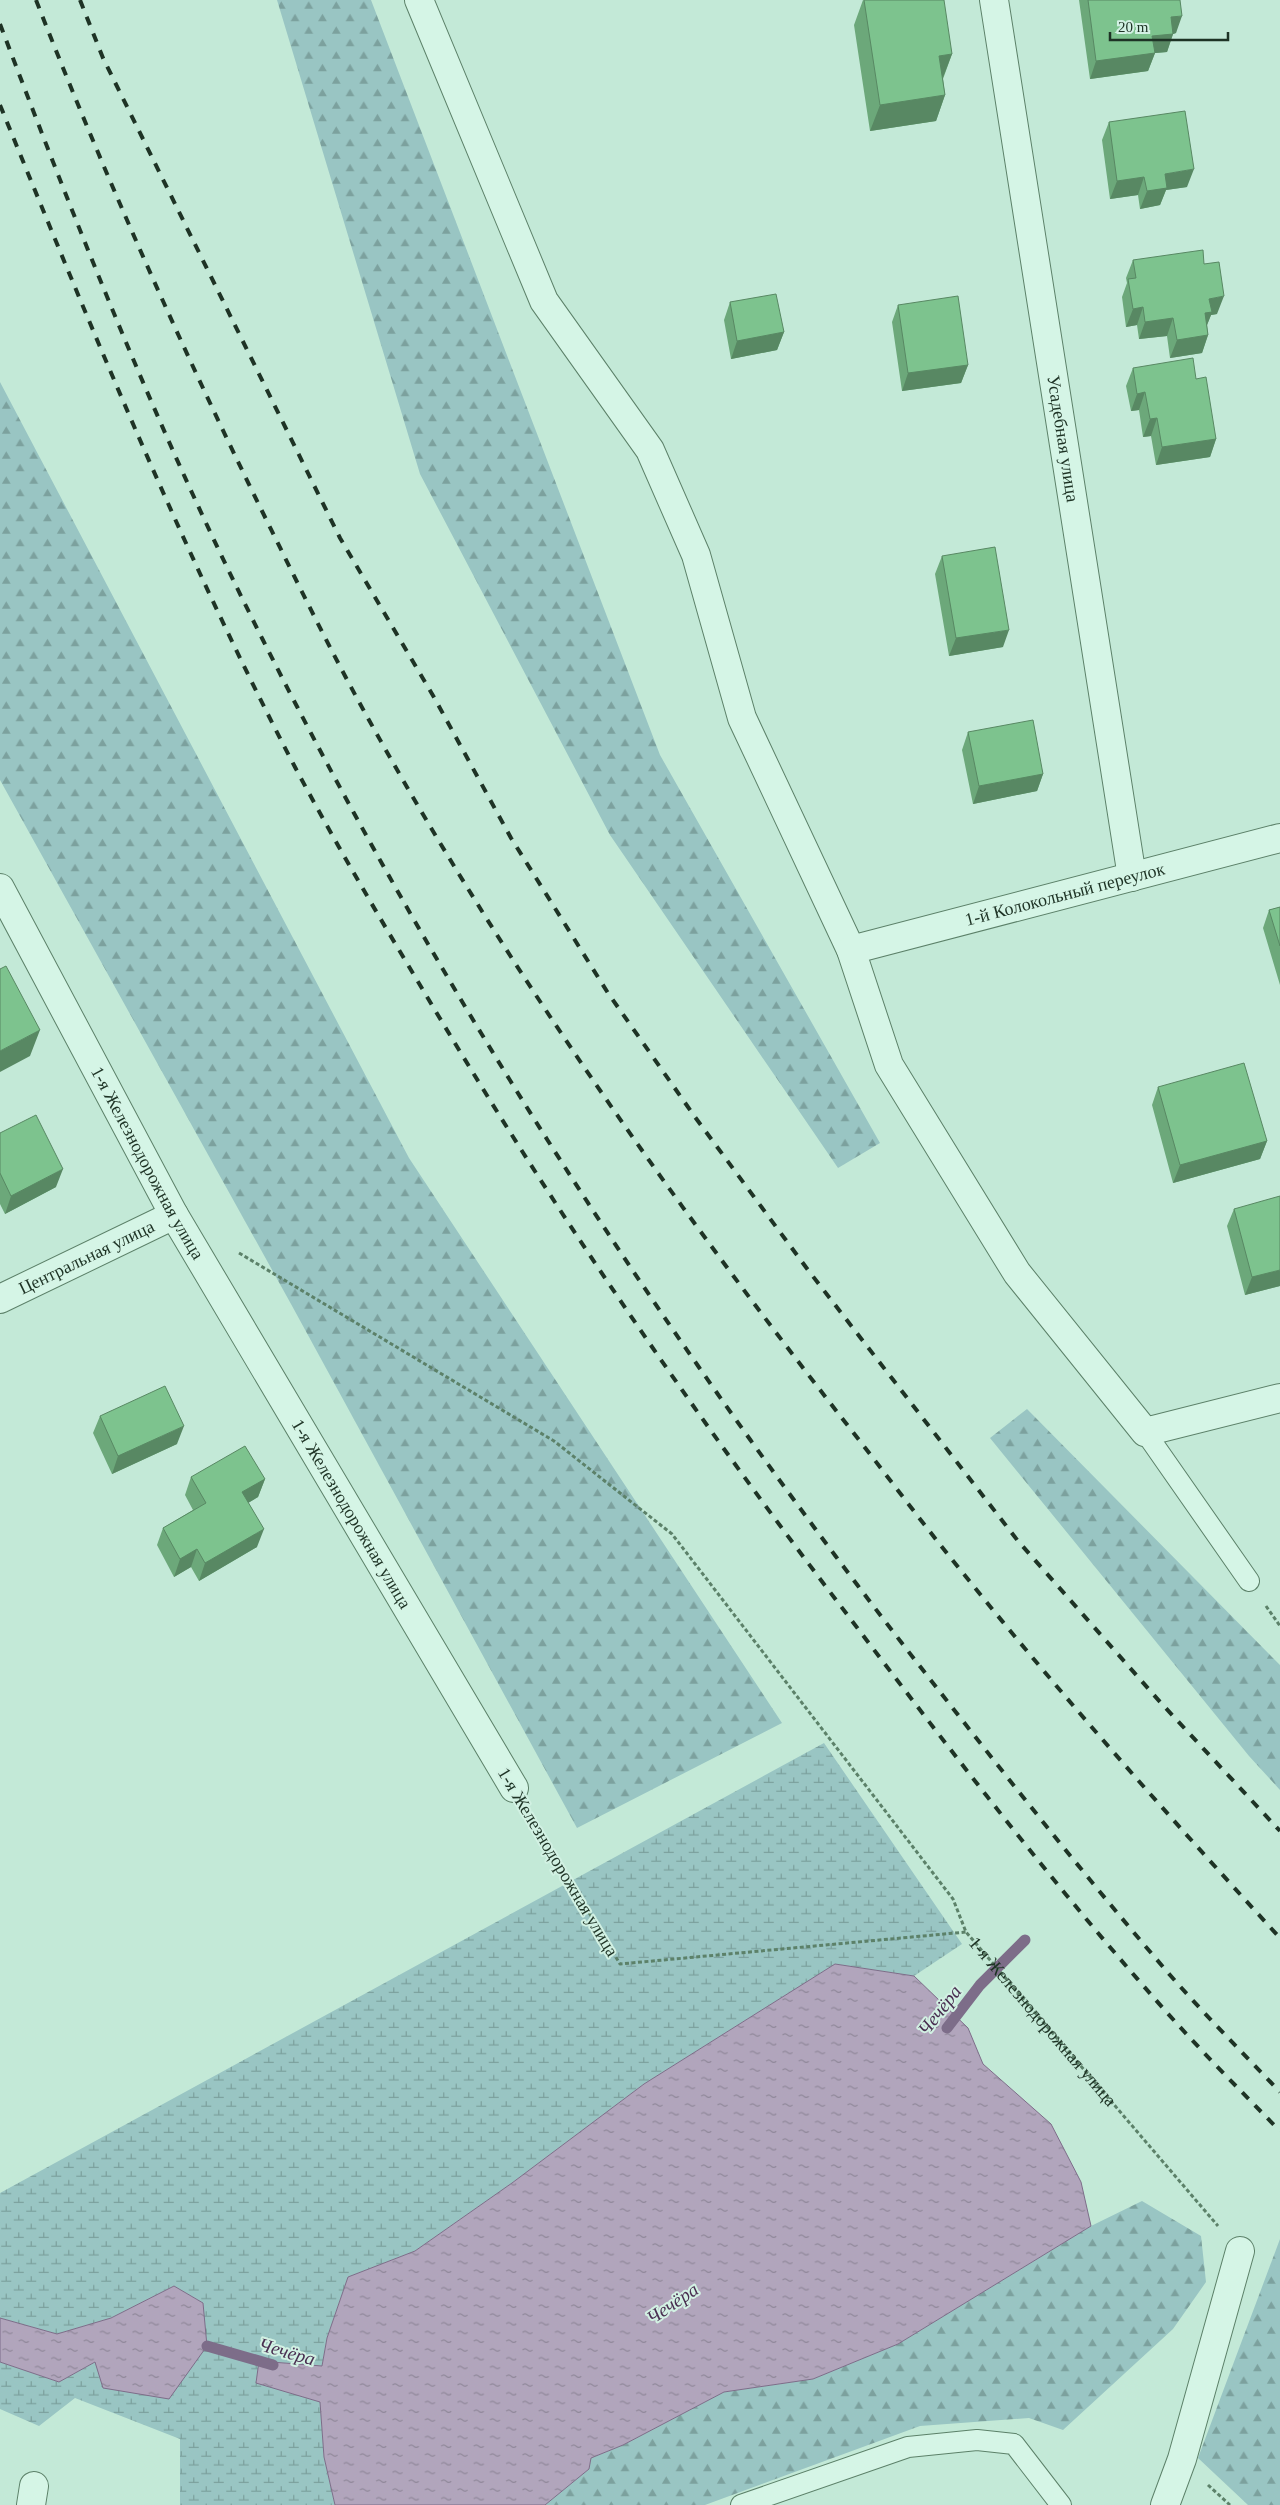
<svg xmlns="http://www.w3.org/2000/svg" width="1280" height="2505" font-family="'Times New Roman',serif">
<defs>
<pattern id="forest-firs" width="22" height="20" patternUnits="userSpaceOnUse" patternTransform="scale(1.25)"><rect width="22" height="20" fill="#99c5c3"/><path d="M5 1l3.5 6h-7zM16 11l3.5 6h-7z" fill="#7ca19e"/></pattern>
<pattern id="wetland-marsh" width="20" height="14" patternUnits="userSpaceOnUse" patternTransform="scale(1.25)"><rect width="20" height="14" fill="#99c5c3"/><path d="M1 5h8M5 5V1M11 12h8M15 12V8" fill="none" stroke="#7ca19e"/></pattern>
<pattern id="water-ripples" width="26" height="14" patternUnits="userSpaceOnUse" patternTransform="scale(1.25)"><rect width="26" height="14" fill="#b1a5bc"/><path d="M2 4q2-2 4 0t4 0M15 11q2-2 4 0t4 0" fill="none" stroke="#8f8799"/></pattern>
</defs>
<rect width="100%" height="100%" fill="#c3e9d7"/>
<path fill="url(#forest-firs)" d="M277,0H371L660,755L880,1143L838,1168L610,835L420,474Z
M0,382L409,1158L782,1723L577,1828L291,1304L0,780Z
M1027,1409L1280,1665V1790L1249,1756L990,1438Z
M1142,2201L1201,2236L1206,2282L1173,2329L1063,2430L1029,2418L920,2426L705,2505H545L589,2469L591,2458L623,2445L724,2392L813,2379L898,2344L1091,2226Z
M1280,2239V2505H1248L1198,2458Z"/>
<path fill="url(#wetland-marsh)" d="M824,1743L962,1944L914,1976L835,1964L644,2084L512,2183L415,2251L348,2277L327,2338L322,2366L260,2361L256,2382L320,2402L324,2457L335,2505H180V2439L75,2398L39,2426L0,2409V2362L59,2382L203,2303L174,2286L111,2318L57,2334L0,2318V2193Z"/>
<path fill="url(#water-ripples)" stroke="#7d6d89" d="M835,1964L914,1976L968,2028L983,2064L1051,2124L1081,2182L1091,2226L898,2344L813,2379L724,2392L623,2445L591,2458L589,2469L545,2505H335L324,2457L320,2402L256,2383L259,2361L322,2366L327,2338L348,2277L415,2251L512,2183L644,2084Z
M174,2286L203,2303L207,2346L169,2399L103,2388L95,2362L59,2382L0,2362V2318L57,2334L111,2318Z"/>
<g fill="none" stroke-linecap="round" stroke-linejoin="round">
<path stroke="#7d6d89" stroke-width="11" d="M947,2028L980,1985L1025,1940
M207,2346L273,2365"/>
<defs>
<path id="lane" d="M1145,1432L1249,1581
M741,2505L908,2447L977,2440L1014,2444L1061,2505"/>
<g id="street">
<path d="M419,0L544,301L650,450L696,555L742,718L851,950L889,1065L1017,1273L1145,1432L1280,1398"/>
<path id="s2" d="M994,0L1132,877"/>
<path id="s3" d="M0,888L174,1215L514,1788"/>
<path id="s4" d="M851,950L1280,838"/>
<path id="s5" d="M0,1299L174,1215"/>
<path d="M31,2505L34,2486"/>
<path d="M1165,2505L1182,2459L1240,2251"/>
</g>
</defs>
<use href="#lane" stroke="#5c8169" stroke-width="22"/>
<use href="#street" stroke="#5c8169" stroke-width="30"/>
<g stroke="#5c8169" stroke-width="3" stroke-dasharray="4 2.5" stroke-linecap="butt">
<path id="s1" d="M239,1253L554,1441L672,1534L953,1899L966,1932L1218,2226"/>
<path d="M1266,1606L1280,1626"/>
<path d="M532,1818L620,1964L966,1932"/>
<path d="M1208,2485L1230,2505"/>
</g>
<use href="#lane" stroke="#d5f5e6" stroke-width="20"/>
<use href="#street" stroke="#d5f5e6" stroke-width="28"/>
<path stroke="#1e3325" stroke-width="4" stroke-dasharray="9 9" stroke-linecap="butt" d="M36,0C104,174 180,344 262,511C298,584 334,658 374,729C510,973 673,1202 845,1422C886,1474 925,1527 967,1578C1067,1702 1173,1821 1280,1938
M80,0L103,58L340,538L435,699L511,838L608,993L695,1117L808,1270L1018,1541L1161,1703L1280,1831
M0,24C74,219 151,414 244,602C429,977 658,1330 915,1660C998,1766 1082,1873 1170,1975C1205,2015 1243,2053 1280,2092
M0,105C92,330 184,555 296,769C336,844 379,917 423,990C547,1199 683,1399 830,1592C935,1730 1040,1869 1155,1999C1195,2045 1238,2088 1280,2131"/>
</g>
<path fill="#6ca87a" d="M863,0L952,54L943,79L945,95L936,121L870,131L854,25Z
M1079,0H1180L1176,33L1173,34L1167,52L1155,53L1148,71L1090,79Z
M1109,122L1187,187L1166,190L1160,205L1140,209L1138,195L1110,199L1102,140Z
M1133,260L1204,264L1217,314L1211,315L1207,325L1208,335L1202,353L1170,358L1167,336L1139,339L1137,325L1126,327L1122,297L1127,283L1126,278Z
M730,302L784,332L777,350L731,359L724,320Z
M898,305L968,365L961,383L902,391L892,322Z
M1133,368L1196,379L1216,439L1210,457L1156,465L1151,436L1143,437L1139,410L1131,411L1126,386Z
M942,556L1003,647L949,656L935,574Z
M968,732L1043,774L1037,791L973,804L962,750Z
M1280,907V985L1263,928L1269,910Z
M1158,1087L1267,1141L1260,1159L1173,1183L1152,1105Z
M0,1133L56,1187L5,1214L0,1204Z
M1234,1209L1280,1286L1245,1295L1227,1226Z
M100,1416L177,1444L112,1474L93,1433Z
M191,1477L265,1479L258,1497L248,1503L257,1547L199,1581L191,1567L174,1577L157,1545L163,1528L193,1510L185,1495Z"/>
<path fill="#588863" d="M1182,16L1176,33L1173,34L1167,52L1155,53L1148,71L1090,79L1096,61L1152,36L1171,17Z
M952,54L942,80L939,56Z
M945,95L936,121L870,131L880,105Z
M1194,169L1187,187L1166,190L1160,205L1140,209L1147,191L1165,174Z
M1144,177L1138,195L1110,199L1117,181Z
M1224,296L1217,314L1211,315L1205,330L1199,331L1209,299Z
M1143,307L1137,325L1126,327L1133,309Z
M1173,318L1167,336L1139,339L1145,322Z
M784,332L777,350L731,359L737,341Z
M1208,335L1202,353L1170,358L1177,340Z
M968,365L961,383L902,391L908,373Z
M1145,392L1139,410L1131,411L1137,394Z
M1157,418L1151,436L1143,437L1150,419Z
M1216,439L1210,457L1156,465L1162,447Z
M1009,630L1003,647L949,656L956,638Z
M1043,774L1037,791L973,804L979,786Z
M40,1030L30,1056L0,1072V1051Z
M1267,1141L1260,1159L1173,1183L1180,1165Z
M63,1169L56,1187L5,1214L11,1196Z
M1280,1270V1286L1245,1295L1252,1277Z
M184,1426L177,1444L112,1474L118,1456Z
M265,1479L258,1497L236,1510L242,1492Z
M264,1529L257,1547L199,1581L205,1563Z
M197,1549L191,1567L174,1577L180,1559Z"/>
<path fill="#7dc38e" stroke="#588863" d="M864,0H944L952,54L939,56L945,95L880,105Z
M1088,0H1180L1182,16L1171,17L1173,34L1152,36L1155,53L1096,61Z
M1185,111L1194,169L1165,174L1167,188L1147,191L1144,177L1117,181L1109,122Z
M1203,250L1204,264L1219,262L1224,296L1209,299L1212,312L1205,313L1208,335L1177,340L1173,318L1145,322L1143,307L1133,309L1128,279L1136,278L1133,260Z
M776,294L784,332L737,341L730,302Z
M958,296L968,365L908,373L898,305Z
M1193,358L1196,379L1206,377L1216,439L1162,447L1157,418L1150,419L1145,392L1137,394L1133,368Z
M995,547L1009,630L956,638L942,556Z
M1033,720L1043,774L979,786L968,732Z
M1280,907V946L1269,910Z
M6,966L40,1030L0,1051V969Z
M1244,1063L1267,1141L1180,1165L1158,1087Z
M36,1115L63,1169L11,1196L0,1173V1133Z
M1280,1196V1270L1252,1277L1234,1209Z
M165,1386L184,1426L118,1456L100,1416Z
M245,1446L265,1479L242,1492L264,1529L205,1563L197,1549L180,1559L163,1528L206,1503L191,1477Z"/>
<g text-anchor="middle" stroke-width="4" stroke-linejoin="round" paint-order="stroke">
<g font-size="18" fill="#1e3325" stroke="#d2f1e3">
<text dy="6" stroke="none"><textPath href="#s2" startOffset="444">Усадебная улица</textPath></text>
<text dy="6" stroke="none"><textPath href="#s4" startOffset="221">1-й Колокольный переулок</textPath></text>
<text dy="6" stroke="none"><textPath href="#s3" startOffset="312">1-я Железнодорожная улица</textPath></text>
<text dy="6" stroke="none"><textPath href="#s5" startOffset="96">Центральная улица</textPath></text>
<text dy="6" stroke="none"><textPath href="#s3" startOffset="718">1-я Железнодорожная улица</textPath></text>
<text transform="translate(558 1862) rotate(59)" y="6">1-я Железнодорожная улица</text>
<text dy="6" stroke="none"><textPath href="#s1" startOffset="1131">1-я Железнодорожная улица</textPath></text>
</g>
<g font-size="19" font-style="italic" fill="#492f51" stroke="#d2f1e3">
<text transform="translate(939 2010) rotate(-52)" y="7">Чечёра</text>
<text transform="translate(672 2303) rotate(-34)" y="7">Чечёра</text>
<text transform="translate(287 2351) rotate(16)" y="7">Чечёра</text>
</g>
</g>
<path d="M1110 32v8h118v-8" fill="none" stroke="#1e3325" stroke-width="2.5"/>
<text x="1118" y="32" font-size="15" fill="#1e3325" stroke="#d2f1e3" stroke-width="4" paint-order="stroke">20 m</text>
</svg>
